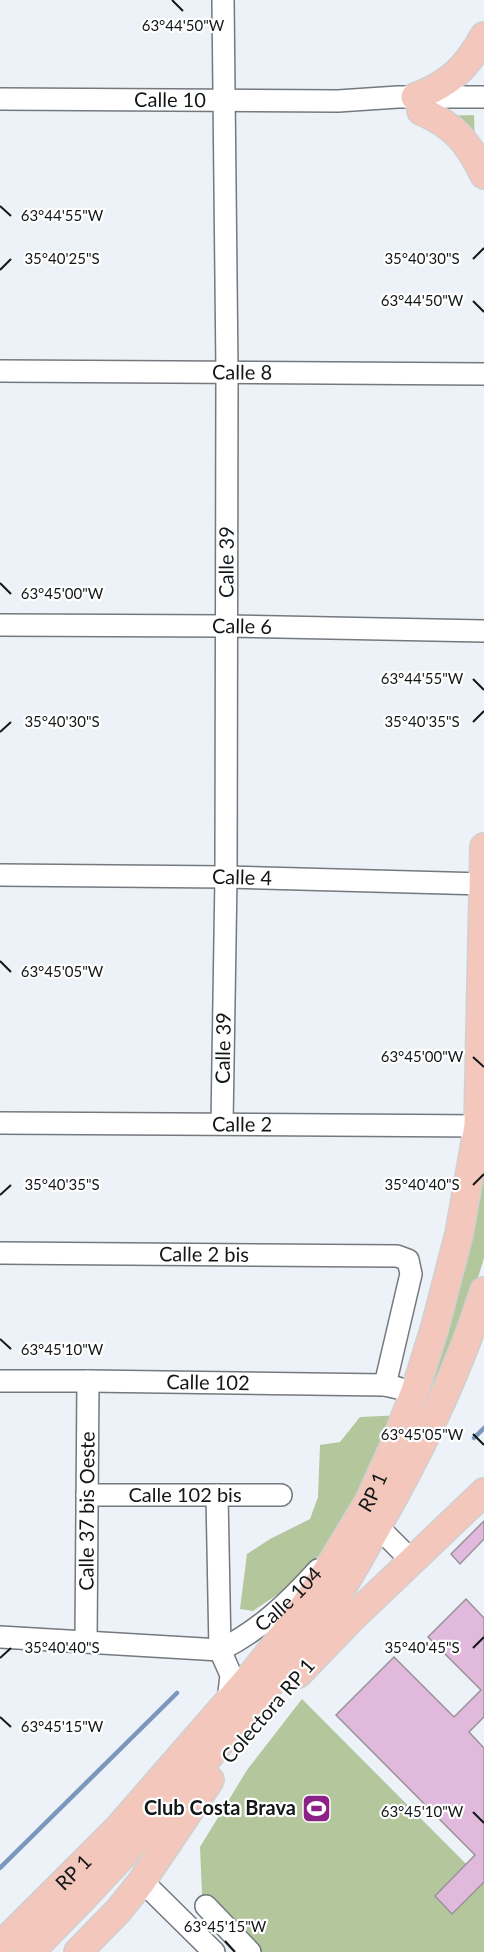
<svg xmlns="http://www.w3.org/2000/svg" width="484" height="1952" font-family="Lato,sans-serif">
<rect width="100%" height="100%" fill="#ecf2f8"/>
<path fill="#b3c69c" d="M474,115L475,148L440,116Z
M484,1148V1258L461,1333L431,1407L357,1526Z
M403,1415L332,1543L281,1592L253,1611L240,1609L247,1554L270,1539L310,1519L318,1497L320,1445L340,1442L360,1417Z
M302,1699L484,1882V1952H259L202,1894L200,1847L247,1770Z"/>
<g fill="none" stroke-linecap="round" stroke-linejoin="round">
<path stroke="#7c97bd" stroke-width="4.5" d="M474,1438L484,1428
M0,1868L177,1693"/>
</g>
<path fill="#e1b9dc" stroke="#999398" stroke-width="1.5" d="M484,1521V1539L460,1564L451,1554Z
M466,1599L484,1618V1717L469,1732L484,1748V1882L452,1914L435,1896L475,1855L336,1715L394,1657L454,1717L481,1690L428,1637Z"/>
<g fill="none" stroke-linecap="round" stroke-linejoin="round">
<defs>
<g id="minor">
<path id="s1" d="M0,99L338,101L398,97H484"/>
<path id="s2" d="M0,371L484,374"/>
<path id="s3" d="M0,625L226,626L484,631"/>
<path id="s4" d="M0,875L226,877L484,884"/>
<path id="s5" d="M0,1123L484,1126"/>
<path id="s6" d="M222,1124L226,877L227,372L223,0"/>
<path id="s7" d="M0,1253L397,1256L408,1260L411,1274L385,1385"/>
<path id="s8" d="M0,1381H88L385,1385L398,1388"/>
<path id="s9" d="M87,1495H281"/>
<path d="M217,1495L220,1650L231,1675L228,1702"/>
<path d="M365,1521L378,1527L412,1561"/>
<path id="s10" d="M0,1637L220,1650C259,1631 289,1602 318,1570"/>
<path id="s11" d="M86,1641L88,1381"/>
<path d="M142,1881L214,1952"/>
<path d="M206,1906L250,1952"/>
</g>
<g id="major">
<path d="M415,97C450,84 467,67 484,36"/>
<path d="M421,111C454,125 469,143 484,175"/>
<path d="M298,1674L349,1621L484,1492"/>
<path id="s12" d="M0,1946L119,1827L254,1672L293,1623L322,1579L369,1501L393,1448L415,1391L435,1327L459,1234L478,1126L484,847"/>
<path d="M30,1952C97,1886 160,1816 220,1743C255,1701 294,1659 326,1613C345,1585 361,1556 377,1527C420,1452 458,1374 484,1291"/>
<path d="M78,1952L119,1910L142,1881L210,1780"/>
</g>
</defs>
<use href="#minor" stroke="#73797e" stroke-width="24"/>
<use href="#major" stroke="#d0d0d1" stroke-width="30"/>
<use href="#minor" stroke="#fff" stroke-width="21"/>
<use href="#major" stroke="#f3c7bc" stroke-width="27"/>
</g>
<path fill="none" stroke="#131617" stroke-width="2" d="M172,0L183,11M0,206L11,216M473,259L484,248M0,270L11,259M473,301L484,312M0,583L11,594M473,679L484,690M473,722L484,711M0,732L11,722M0,961L11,972M473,1057L484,1067M473,1185L484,1174M0,1195L11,1185M0,1339L11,1349M473,1434L484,1445M473,1648L484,1637M0,1658L11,1648M0,1717L11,1727M473,1812L484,1823M225,1941L235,1952"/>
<defs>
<symbol id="stadium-square" viewBox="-11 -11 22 22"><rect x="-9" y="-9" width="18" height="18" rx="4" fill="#8c2287" stroke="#fff"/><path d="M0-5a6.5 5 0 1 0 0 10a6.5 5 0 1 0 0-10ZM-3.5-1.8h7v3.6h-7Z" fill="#fff"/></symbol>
</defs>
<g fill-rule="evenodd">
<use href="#stadium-square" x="300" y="1792" width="33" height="33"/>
</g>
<g text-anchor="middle" stroke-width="4.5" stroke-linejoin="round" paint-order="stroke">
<g font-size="20" fill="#131617" stroke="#fff">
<text dy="7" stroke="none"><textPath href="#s1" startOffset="170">Calle 10</textPath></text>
<text dy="7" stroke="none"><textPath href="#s2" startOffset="242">Calle 8</textPath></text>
<text dy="7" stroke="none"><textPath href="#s6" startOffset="562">Calle 39</textPath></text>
<text dy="7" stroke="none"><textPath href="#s3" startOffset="242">Calle 6</textPath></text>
<text dy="7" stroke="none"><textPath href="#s4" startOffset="242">Calle 4</textPath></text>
<text dy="7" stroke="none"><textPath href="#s6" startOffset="76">Calle 39</textPath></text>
<text dy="7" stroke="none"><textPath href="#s5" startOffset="242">Calle 2</textPath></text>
<text dy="7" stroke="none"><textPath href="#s7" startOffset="204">Calle 2 bis</textPath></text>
<text dy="7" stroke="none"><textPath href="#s8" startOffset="208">Calle 102</textPath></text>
<text dy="7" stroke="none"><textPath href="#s12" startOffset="590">RP 1</textPath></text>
<text dy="7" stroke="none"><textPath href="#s9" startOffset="98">Calle 102 bis</textPath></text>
<text dy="7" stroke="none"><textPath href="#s11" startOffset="130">Calle 37 bis Oeste</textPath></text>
<text dy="7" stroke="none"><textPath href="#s10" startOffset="306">Calle 104</textPath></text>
<text transform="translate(268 1711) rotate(-49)" y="7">Colectora RP 1</text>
<text dy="7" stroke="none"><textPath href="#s12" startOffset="104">RP 1</textPath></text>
</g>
<g font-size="20" font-weight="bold" fill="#131617" stroke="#fff" text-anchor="end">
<text x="296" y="1815">Club Costa Brava</text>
</g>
</g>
<g font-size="15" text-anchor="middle" fill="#131617" stroke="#fff" stroke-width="4.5" stroke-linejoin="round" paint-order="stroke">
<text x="183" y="31">63°44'50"W</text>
<text x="62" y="221">63°44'55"W</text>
<text x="62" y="264">35°40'25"S</text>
<text x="422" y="264">35°40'30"S</text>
<text x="422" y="306">63°44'50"W</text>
<text x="62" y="599">63°45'00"W</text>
<text x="422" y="684">63°44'55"W</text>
<text x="62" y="727">35°40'30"S</text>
<text x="422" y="727">35°40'35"S</text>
<text x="62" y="977">63°45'05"W</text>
<text x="422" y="1062">63°45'00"W</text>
<text x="62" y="1190">35°40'35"S</text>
<text x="422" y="1190">35°40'40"S</text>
<text x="62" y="1355">63°45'10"W</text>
<text x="422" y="1440">63°45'05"W</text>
<text x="62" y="1653">35°40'40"S</text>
<text x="422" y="1653">35°40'45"S</text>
<text x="62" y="1732">63°45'15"W</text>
<text x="422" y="1817">63°45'10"W</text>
<text x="225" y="1932">63°45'15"W</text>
</g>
</svg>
